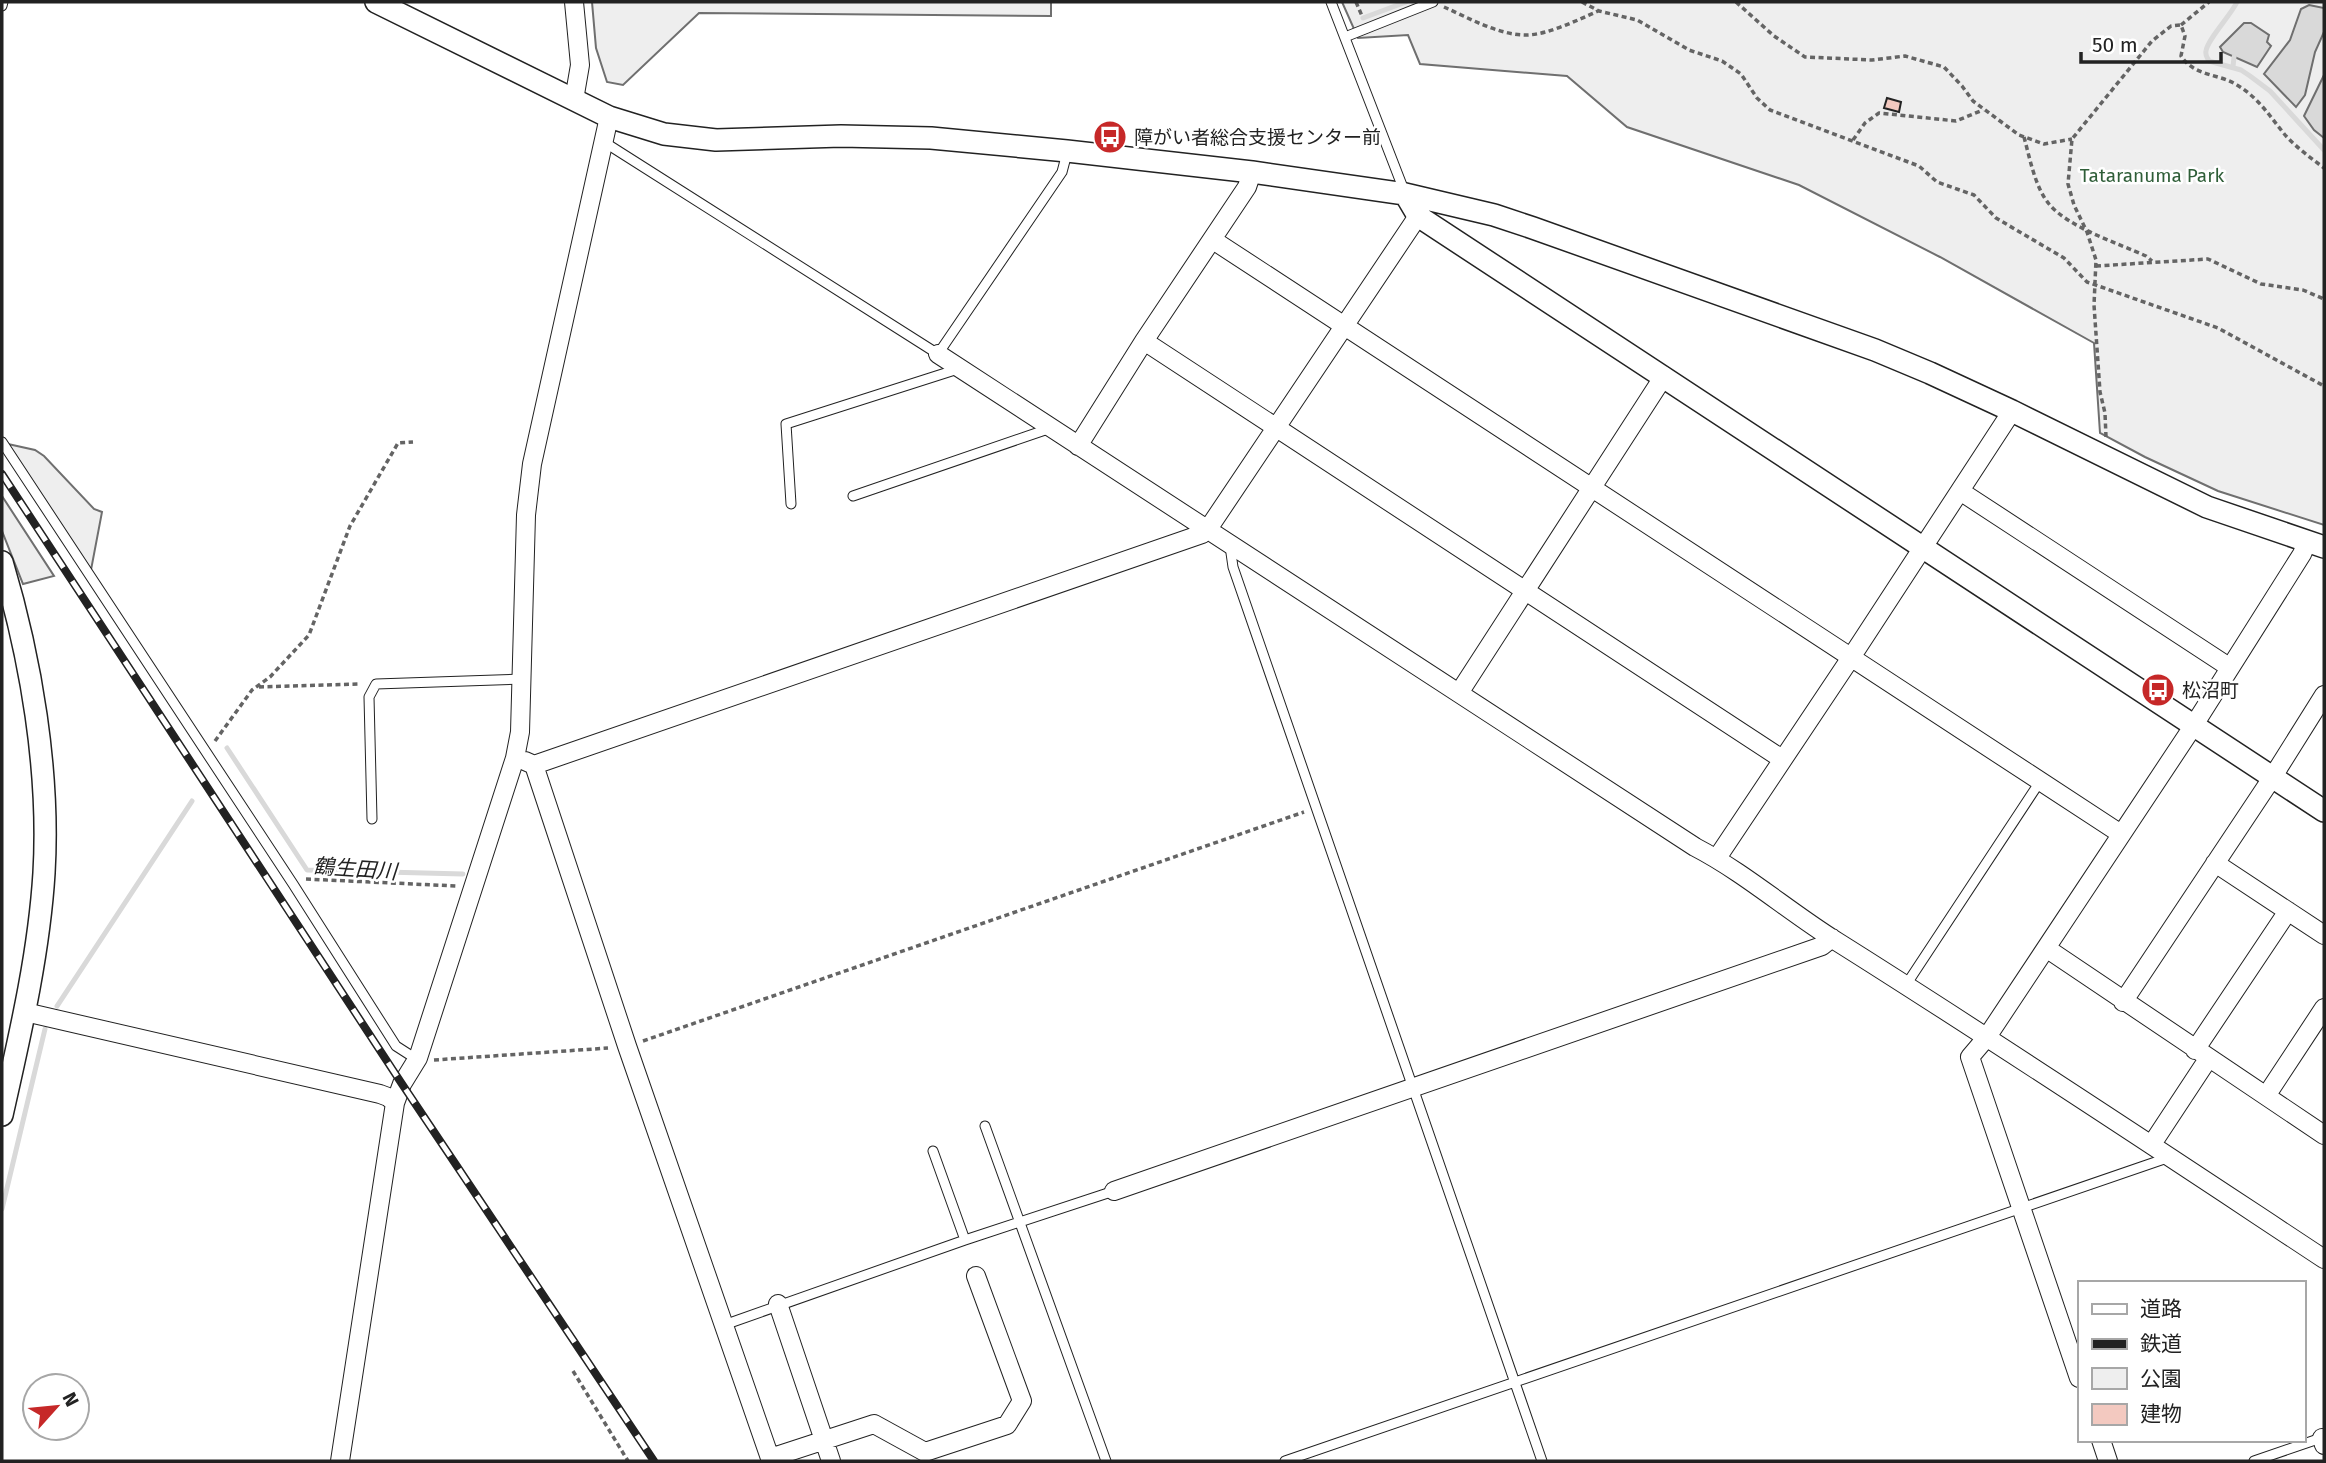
<svg xmlns="http://www.w3.org/2000/svg" width="2326" height="1463" font-family="'Fira Sans','Noto Sans JP',sans-serif">
<rect width="100%" height="100%" fill="#fff"/>
<path fill="#eee" stroke="#6f6f6f" stroke-width="2" d="M592,2H1051V16L699,13L623,85L607,82L596,48Z
M1342,2H2324V525L2218,491L2145,457L2100,433L2094,343L1940,257L1799,185L1627,127L1567,76L1420,64L1408,35L1358,38Z
M8,444L35,450L44,456L94,509L102,512L91,570Z
M2,496L54,576L23,584L2,531Z"/>
<path fill="#d9d9d9" stroke="#6f6f6f" stroke-width="2" d="M2309,5L2324,8V32L2315,52L2305,95L2296,107L2264,74L2290,40L2301,9Z
M2244,23H2251L2269,35L2267,42L2271,46L2257,67L2223,52L2220,47Z
M2324,75V138L2314,130L2304,116Z"/>
<g fill="none" stroke-linecap="round" stroke-linejoin="round">
<path stroke="#d9d9d9" stroke-width="5" d="M2237,2C2231,15 2207,40 2206,51C2205,56 2207,57 2209,61L2241,70L2250,76L2270,91L2324,150
M1363,18L1406,2
M2233,67L2234,57
M227,748L307,870L463,874
M57,1006L192,801
M2,1209L45,1029"/>
</g>
<path fill="#f3c9c0" stroke="#222" stroke-width="2" d="M1887,98L1901,102L1899,112L1884,108Z"/>
<g fill="none" stroke-linecap="round" stroke-linejoin="round">
<defs>
<path id="service" d="M1331,2L1405,193
M2,6L3,2
M1345,37L1433,2
M604,142L938,354L1062,172L1067,153
M2,442L293,884L396,1046L410,1055L418,1058
M853,496L1051,428
M791,504L786,424L958,369
M1232,546L1231,553L1233,567L1542,1461
M372,819L369,697L376,684L523,679
M1906,985L2041,780
M985,1126L1106,1461
M933,1151L965,1240
M724,1325L965,1240L1114,1191
M1285,1461L2170,1157
M2254,1461L2324,1437"/>
<path id="minor" d="M574,2L580,65L574,100
M1213,240L2121,834
M1144,341L1782,759
M938,354L1695,847C1745,873 1788,911 1836,941C2000,1044 2162,1152 2324,1259
M1078,446L1144,341L1247,187L1252,172
M1960,491L2229,667
M1459,693L1664,376
M525,761L534,765L627,1046L771,1461
M534,765L1202,534L1208,529L1418,216
M1717,858L1852,656L2012,411
M2215,863L2324,935
M2046,948L2324,1135
M2123,1002L2272,778L2324,695
M25,1012L380,1094L388,1097L395,1103
M2195,1050L2288,911
M2266,1096L2324,1008
M2152,1144L2208,1059
M1114,1191L1822,946L1832,938
M778,1304L831,1461
M2079,1378L1970,1057L1987,1037L2194,725L2302,554L2307,542
M2322,1438L2324,1445
M2101,1440L2108,1461
M770,1458L874,1424L925,1452L1007,1425L1022,1401L976,1276
M340,1461L395,1103L402,1084L418,1058L515,758L520,732L526,515L532,464L609,117"/>
<path id="tertiary" d="M376,2L609,117L664,134L716,140L841,136L931,138L1067,151L1252,172L1405,194L1494,215L1533,228L1875,350L1930,373L2012,411L2207,507L2324,547
M1405,194L1418,216L2324,811
M2,562C31,659 50,771 44,873C39,954 20,1035 2,1115"/>
</defs>
<use href="#service" stroke="#222" stroke-width="11"/>
<use href="#minor" stroke="#222" stroke-width="20"/>
<use href="#tertiary" stroke="#222" stroke-width="24"/>
<path stroke="#646464" stroke-width="3.5" stroke-dasharray="5 3.5" stroke-linecap="butt" d="M1356,2L1362,16
M1582,2L1599,11L1637,20L1689,50L1722,61L1741,74L1757,98L1770,110L1919,166L1937,182L1974,195L1996,218L2064,258L2087,282L2218,328L2324,386
M1736,2L1774,36L1805,57L1872,60L1905,56L1944,67L1962,86L1973,101L2019,135L2044,144L2072,139
M1444,7C1469,18 1498,35 1526,35C1547,35 1578,20 1598,11
M2181,25L2209,2
M2024,137C2030,159 2035,187 2049,204C2069,228 2118,243 2146,256L2152,261
M1853,140L1865,123L1879,113L1956,121L1983,110
M2096,266L2208,259L2261,284L2303,290L2324,299
M2106,437L2105,413L2100,392L2094,305L2096,260L2087,232L2074,205L2068,184L2072,139L2152,41L2171,26L2181,25L2185,36L2181,56C2195,77 2218,73 2237,85C2259,98 2271,118 2286,136C2297,148 2311,158 2324,168
M259,687L360,684
M215,741L252,690L270,677L309,635L350,526L398,443L413,442
M306,879L456,886
M643,1041L1304,812
M434,1060L608,1048
M573,1371L628,1461"/>
<use href="#service" stroke="#fff" stroke-width="9"/>
<use href="#minor" stroke="#fff" stroke-width="18"/>
<use href="#tertiary" stroke="#fff" stroke-width="21"/>
<defs>
<path id="rail" d="M2,474L402,1084L654,1461"/>
</defs>
<use href="#rail" stroke="#222" stroke-width="8"/>
<use href="#rail" stroke="#fff" stroke-width="5" stroke-dasharray="16" stroke-linecap="butt"/>
</g>
<defs>
<symbol id="bus-disc" viewBox="-11 -11 22 22"><circle r="9.5" fill="#c62828" stroke="#fff"/><path d="M-5-6H5V4H4V6H2V4H-2V6H-4V4H-5ZM-3.5-4V0h7V-4ZM-3.5 1.2v1.5H-2V1.2ZM2 1.2v1.5H3.5V1.2Z" fill="#fff"/></symbol>
</defs>
<g fill-rule="evenodd">
<use href="#bus-disc" x="1091" y="118" width="38" height="38"/>
<use href="#bus-disc" x="2139" y="671" width="38" height="38"/>
</g>
<g text-anchor="middle" stroke-width="5" stroke-linejoin="round" paint-order="stroke">
<g font-size="19" fill="#222" stroke="#fff" text-anchor="start">
<text x="1134" y="144">障がい者総合支援センター前</text>
<text x="2182" y="697">松沼町</text>
</g>
<g font-size="19" fill="#2f5e38" stroke="#fff">
<text x="2152" y="182">Tataranuma Park</text>
</g>
<g font-size="21" font-style="italic" fill="#222" stroke="#fff">
<text transform="translate(355 869) rotate(4)" y="7">鶴生田川</text>
</g>
</g>
<rect width="2326" height="1463" fill="none" stroke="#222222" stroke-width="7"/>
<rect x="2078" y="1281" width="228" height="161" fill="#ffffff" stroke="#a7a7a7" stroke-width="2"/>
<rect x="2092" y="1304" width="35" height="10" fill="#ffffff" stroke="#a7a7a7" stroke-width="2"/>
<text x="2140" y="1316" font-size="21" fill="#222222">道路</text>
<rect x="2092" y="1339" width="35" height="10" fill="#222222" stroke="#a7a7a7" stroke-width="2"/>
<text x="2140" y="1351" font-size="21" fill="#222222">鉄道</text>
<rect x="2092" y="1368" width="35" height="21" fill="#eeeeee" stroke="#a7a7a7" stroke-width="2"/>
<text x="2140" y="1386" font-size="21" fill="#222222">公園</text>
<rect x="2092" y="1404" width="35" height="21" fill="#f3c9c0" stroke="#a7a7a7" stroke-width="2"/>
<text x="2140" y="1421" font-size="21" fill="#222222">建物</text>
<g transform="translate(56 1407) rotate(63)"><circle r="33" fill="#ffffff" stroke="#a7a7a7" stroke-width="2"/>
<path d="M0-5L12 26L0 18L-12 26Z" fill="#c62828"/>
<text y="-10" font-size="19" font-weight="bold" text-anchor="middle" fill="#222222">N</text>
</g>
<path d="M2081 52v10h140v-10" fill="none" stroke="#222222" stroke-width="3.5"/>
<text x="2092" y="52" font-size="21" fill="#222222" stroke="#ffffff" stroke-width="5" paint-order="stroke">50 m</text>
</svg>
